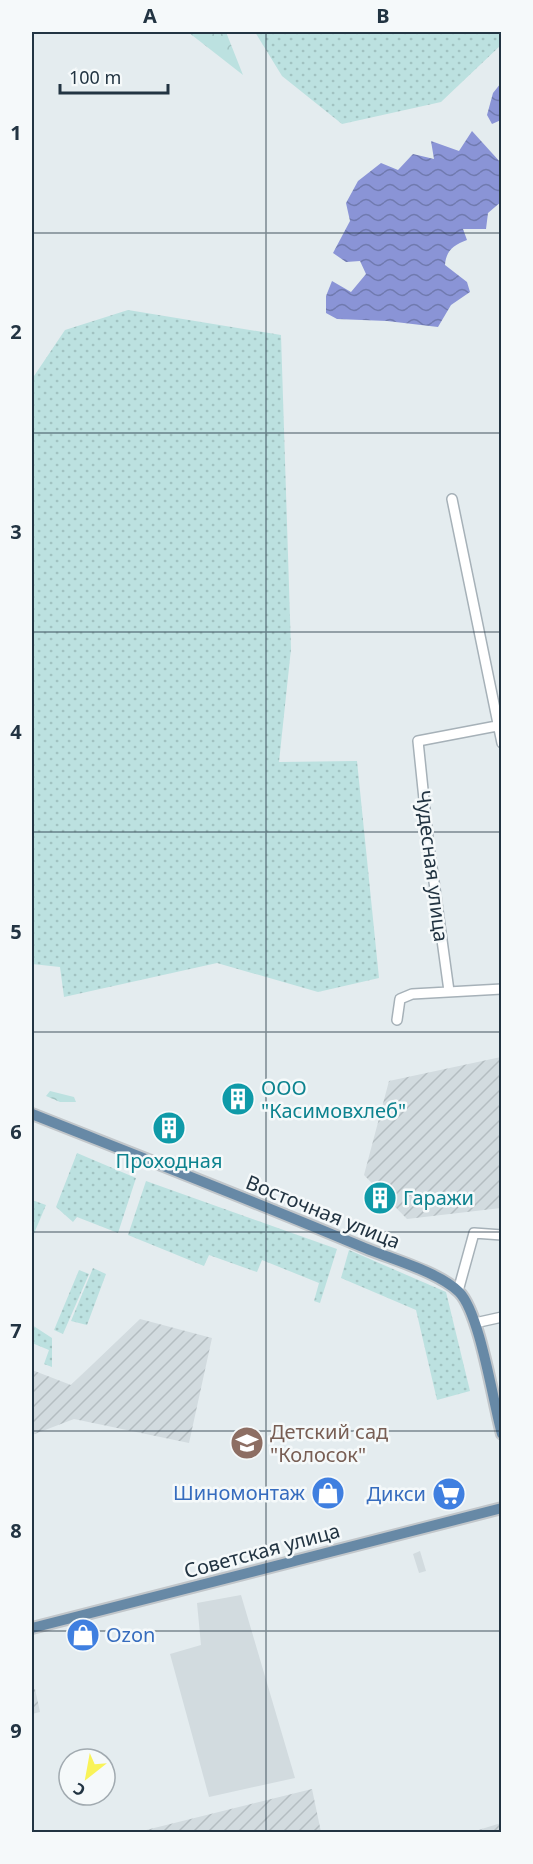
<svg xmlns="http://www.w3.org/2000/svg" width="533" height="1864" font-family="'Noto Sans',sans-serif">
<defs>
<pattern id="industrial-furrows" width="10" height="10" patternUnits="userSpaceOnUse" patternTransform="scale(1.5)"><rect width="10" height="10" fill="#d2dbdf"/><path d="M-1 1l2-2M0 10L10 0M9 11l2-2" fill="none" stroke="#b4bdc1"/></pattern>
<pattern id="forest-crowns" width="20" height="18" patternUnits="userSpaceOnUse" patternTransform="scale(1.5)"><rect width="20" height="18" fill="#bce1e0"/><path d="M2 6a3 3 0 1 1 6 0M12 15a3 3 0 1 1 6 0" fill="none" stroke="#a1c2c1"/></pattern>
<pattern id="garden-dots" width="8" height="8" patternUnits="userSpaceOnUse" patternTransform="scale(1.5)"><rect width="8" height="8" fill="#bce1e0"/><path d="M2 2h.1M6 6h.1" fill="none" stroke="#a1c2c1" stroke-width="1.8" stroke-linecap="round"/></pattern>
<pattern id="water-waves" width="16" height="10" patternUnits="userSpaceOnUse" patternTransform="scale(1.5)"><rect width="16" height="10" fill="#8a94d6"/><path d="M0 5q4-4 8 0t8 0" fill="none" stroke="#707aaf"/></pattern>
</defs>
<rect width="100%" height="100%" fill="#e4ecef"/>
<path fill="#d2dbdf" d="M420,1551L426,1571L419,1573L413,1554Z
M241,1595L295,1778L209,1797L170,1654L201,1645L197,1603Z"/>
<path fill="url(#industrial-furrows)" d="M501,1057V1208L407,1219L364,1175L389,1081Z
M140,1319L212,1338L189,1443L74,1419L32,1435V1370L71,1385Z
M35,1689L40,1712L32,1714V1690Z
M312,1789L321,1832H138Z
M501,1823V1832H472Z"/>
<path fill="url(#forest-crowns)" d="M188,32H226L243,75Z
M50,1091L74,1097L76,1102H60L46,1096Z"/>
<path fill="url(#garden-dots)" d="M255,32H501V45L441,102L342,124L282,76Z
M128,310L281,335L291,649L279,762L357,761L379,978L318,992L217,963L64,997L60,967L32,964V379L65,330Z
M77,1153L136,1178L118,1233L77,1217L73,1222L56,1207Z
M146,1181L337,1249L320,1303L314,1301L319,1283L262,1260L257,1272L209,1255L204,1266L128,1235Z
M32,1200L46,1205L33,1236L32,1235Z
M349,1250L446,1292L470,1391L437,1400L416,1310L341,1278Z
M93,1268L106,1274L87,1325L71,1321Z
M79,1270L89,1274L63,1334L54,1330Z
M32,1325L52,1338V1367L44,1364L49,1350L32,1343Z"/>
<path fill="url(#water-waves)" d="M501,83V120L492,124L487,115L493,93Z
M472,131L501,163L499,190L502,201L488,213L486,229H463L467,240C453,245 446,251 445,265L467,282L470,292L451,305L438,327L387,321L337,319L326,313V296L332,281L351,292L366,274L360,261L346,262L333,253L350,221L346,203L358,181L381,163L398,170L413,154L434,159L431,141L459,151Z"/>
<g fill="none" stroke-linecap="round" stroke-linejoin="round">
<defs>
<path id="minor" d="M452,499L502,743
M449,991L428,838L418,741L502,725
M397,1020L400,999L412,994L502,989
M458,1291L474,1233L502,1235
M475,1323L502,1317"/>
<path id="major" d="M32,1114C143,1158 254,1201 365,1248C391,1259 439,1272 459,1292C480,1313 493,1402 502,1434
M32,1628L502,1508"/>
</defs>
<use href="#minor" stroke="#a6b1b8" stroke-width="12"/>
<use href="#major" stroke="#c1c6ca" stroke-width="14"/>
<use href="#minor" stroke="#fff" stroke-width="9"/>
<use href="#major" stroke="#6789a6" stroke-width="10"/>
</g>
<path fill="none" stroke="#223442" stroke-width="1.5" stroke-opacity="0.55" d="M266,32V1832M32,233H502M32,433H502M32,632H502M32,832H502M32,1032H502M32,1232H502M32,1431H502M32,1631H502"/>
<defs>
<symbol id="building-disc" viewBox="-11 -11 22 22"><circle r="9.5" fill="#0f9aa8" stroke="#f5f9fa"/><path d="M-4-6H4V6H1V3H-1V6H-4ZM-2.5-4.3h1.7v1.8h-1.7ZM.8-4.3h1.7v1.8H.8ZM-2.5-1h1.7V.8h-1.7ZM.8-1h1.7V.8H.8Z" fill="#fff"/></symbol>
<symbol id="school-disc" viewBox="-11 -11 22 22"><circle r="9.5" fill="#8d6e63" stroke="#f5f9fa"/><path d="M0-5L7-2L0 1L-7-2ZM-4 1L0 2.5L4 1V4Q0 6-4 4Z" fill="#fff"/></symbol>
<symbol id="shop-disc" viewBox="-11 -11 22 22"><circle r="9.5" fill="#3f7fe0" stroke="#f5f9fa"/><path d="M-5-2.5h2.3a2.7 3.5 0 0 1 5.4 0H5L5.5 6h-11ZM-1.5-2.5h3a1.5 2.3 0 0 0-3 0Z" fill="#fff"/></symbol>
<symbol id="supermarket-disc" viewBox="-11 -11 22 22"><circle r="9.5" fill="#3f7fe0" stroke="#f5f9fa"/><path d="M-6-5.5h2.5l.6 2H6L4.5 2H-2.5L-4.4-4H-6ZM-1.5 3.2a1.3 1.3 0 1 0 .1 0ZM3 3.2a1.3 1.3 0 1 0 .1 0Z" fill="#fff"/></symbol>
</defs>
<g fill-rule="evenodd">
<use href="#building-disc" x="219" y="1080" width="38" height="38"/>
<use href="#building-disc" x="150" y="1109" width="38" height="38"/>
<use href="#building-disc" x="361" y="1179" width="38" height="38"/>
<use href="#school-disc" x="228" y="1424" width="38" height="38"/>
<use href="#shop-disc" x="309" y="1474" width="38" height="38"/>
<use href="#supermarket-disc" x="430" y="1475" width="38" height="38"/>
<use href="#shop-disc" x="64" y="1616" width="38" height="38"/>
</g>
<g text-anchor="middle" stroke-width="5" stroke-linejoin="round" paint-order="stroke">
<g font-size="20" fill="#223442" stroke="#f5f9fa">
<text transform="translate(432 866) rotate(83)" y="7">Чудесная улица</text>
<text transform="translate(323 1212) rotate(22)" y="7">Восточная улица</text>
<text transform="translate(262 1551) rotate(-15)" y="7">Советская улица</text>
</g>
<g font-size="20" fill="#0d838f" stroke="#f5f9fa" text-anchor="start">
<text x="261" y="1095">ООО<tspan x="261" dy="23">"Касимовхлеб"</tspan></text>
<text x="169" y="1168" text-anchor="middle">Проходная</text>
<text x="403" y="1205">Гаражи</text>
</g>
<g font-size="20" fill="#785e54" stroke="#f5f9fa" text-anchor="start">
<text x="270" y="1439">Детский сад<tspan x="270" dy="23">"Колосок"</tspan></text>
</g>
<g font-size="20" fill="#366cbe" stroke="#f5f9fa" text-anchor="end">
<text x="305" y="1500">Шиномонтаж</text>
<text x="426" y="1501">Дикси</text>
<text x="106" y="1642" text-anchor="start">Ozon</text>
</g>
</g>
<rect width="533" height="1864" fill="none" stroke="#f5f9fa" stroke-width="66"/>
<g transform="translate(87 1777) rotate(211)"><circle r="28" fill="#f5f9fa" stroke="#a1aab0" stroke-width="1.5"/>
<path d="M0-4.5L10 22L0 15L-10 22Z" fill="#f9f358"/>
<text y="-9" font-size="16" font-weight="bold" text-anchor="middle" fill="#223442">С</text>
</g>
<path d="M60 84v9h108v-9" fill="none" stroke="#223442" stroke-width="3"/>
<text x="69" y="84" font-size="18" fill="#223442" stroke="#f5f9fa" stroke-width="4.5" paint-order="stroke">100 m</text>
<rect x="33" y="33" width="467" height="1798" fill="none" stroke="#223442" stroke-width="2"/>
<g font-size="20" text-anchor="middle" font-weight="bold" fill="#223442">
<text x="150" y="23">A</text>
<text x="383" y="23">B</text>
<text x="16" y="140">1</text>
<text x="16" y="339">2</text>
<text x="16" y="539">3</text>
<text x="16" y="739">4</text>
<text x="16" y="939">5</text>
<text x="16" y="1139">6</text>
<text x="16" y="1338">7</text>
<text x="16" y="1538">8</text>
<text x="16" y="1738">9</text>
</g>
</svg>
